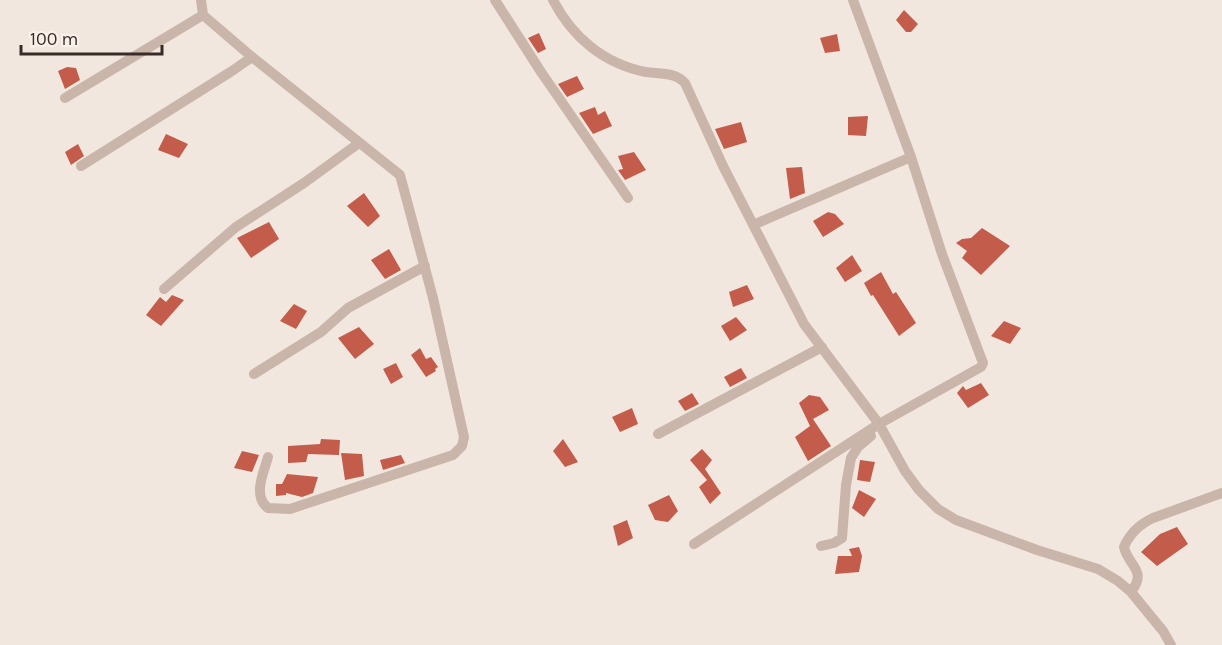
<svg xmlns="http://www.w3.org/2000/svg" width="1222" height="645" font-family="Karla,sans-serif">
<rect width="100%" height="100%" fill="#f2e7de"/>
<path fill="#c35c4b" d="M904,10L918,24L911,32H906L896,20Z
M539,33L546,49L538,53L528,38Z
M837,34L840,51L825,53L820,38Z
M67,67L76,68L80,80L65,89L58,71Z
M577,76L584,89L567,97L558,84Z
M595,107L598,115L605,111L612,126L593,134L579,113Z
M868,116L866,136L848,135V117Z
M741,122L747,142L724,149L715,129Z
M166,134L188,144L179,158L158,150Z
M78,144L84,156L71,165L65,152Z
M634,152L646,170L625,180L618,170L623,169L618,156Z
M802,167L805,193L790,199L786,168Z
M364,193L380,216L368,227L347,206Z
M828,212L835,214L844,224L823,237L813,221Z
M269,222L279,239L251,258L237,238Z
M982,228L1010,246L981,275L962,258L967,251L956,243L962,239L971,238Z
M389,249L401,270L385,279L371,260Z
M852,255L862,271L845,282L836,268Z
M881,272L893,294L896,292L916,323L899,336L873,295L871,296L864,283Z
M747,285L754,299L733,307L729,292Z
M172,295L184,300L161,326L146,315L160,297L166,302Z
M294,304L307,311L296,329L280,321Z
M736,317L747,330L730,341L721,326Z
M1004,321L1021,328L1010,344L991,336Z
M359,327L374,344L355,359L338,338Z
M420,348L426,359L431,357L438,367L435,369L436,371L426,377L411,355Z
M396,363L403,377L391,384L383,369Z
M741,368L747,378L730,387L724,377Z
M981,383L989,395L968,408L957,393L963,386L966,390Z
M692,393L699,404L685,411L678,401Z
M809,395L820,397L829,410L813,419L831,446L808,461L795,437L810,426L799,403Z
M632,408L638,424L620,432L612,417Z
M321,439L340,440L339,455L308,454L306,462L288,463V446L320,444Z
M563,439L578,462L565,467L553,451Z
M702,449L712,460L705,469L721,493L710,504L699,487L707,480L690,460Z
M242,451L259,455L252,472L234,468Z
M341,453L362,454L364,476L345,480Z
M401,455L405,463L383,470L380,460Z
M860,460L875,462L870,482L857,480Z
M287,474L318,477L313,493L302,497L286,493V495L276,496V484H282Z
M859,490L876,499L864,517L852,508Z
M669,495L678,511L668,522L655,520L648,505Z
M627,520L633,538L618,546L613,526Z
M1177,527L1188,544L1157,566L1141,552L1160,534Z
M859,547L862,556L859,572L835,574L838,556H852L849,549Z"/>
<g fill="none" stroke-linecap="round" stroke-linejoin="round">
<path stroke="#cab5aa" stroke-width="10" d="M495,0L541,72L628,198
M553,0C572,37 604,64 646,72C660,74 675,72 685,83L723,166L804,324L879,424L905,471L919,490L938,509L956,520L1037,550L1098,569L1118,581L1131,592L1163,631L1171,645
M203,15L252,57L400,175L433,298L464,437L462,446L453,455L290,509L268,508C252,496 264,472 268,457
M65,98L203,15L201,0
M81,166L232,71L252,57
M753,225L911,157
M164,289L236,227L304,183L359,143
M254,374L321,332L348,308L425,266
M658,434L822,347
M694,544L879,424L981,367L983,363L942,254L911,157L853,0
M821,546L834,543L842,538L846,485L851,458L858,447L871,436
M1131,592C1148,570 1128,566 1124,547C1130,533 1140,524 1153,518L1222,493"/>
</g>
<path d="M21 45v9h141v-9" fill="none" stroke="#382c29" stroke-width="3"/>
<text x="30" y="45" font-size="18" fill="#382c29" stroke="#faf1ea" stroke-width="4.5" paint-order="stroke">100 m</text>
</svg>
